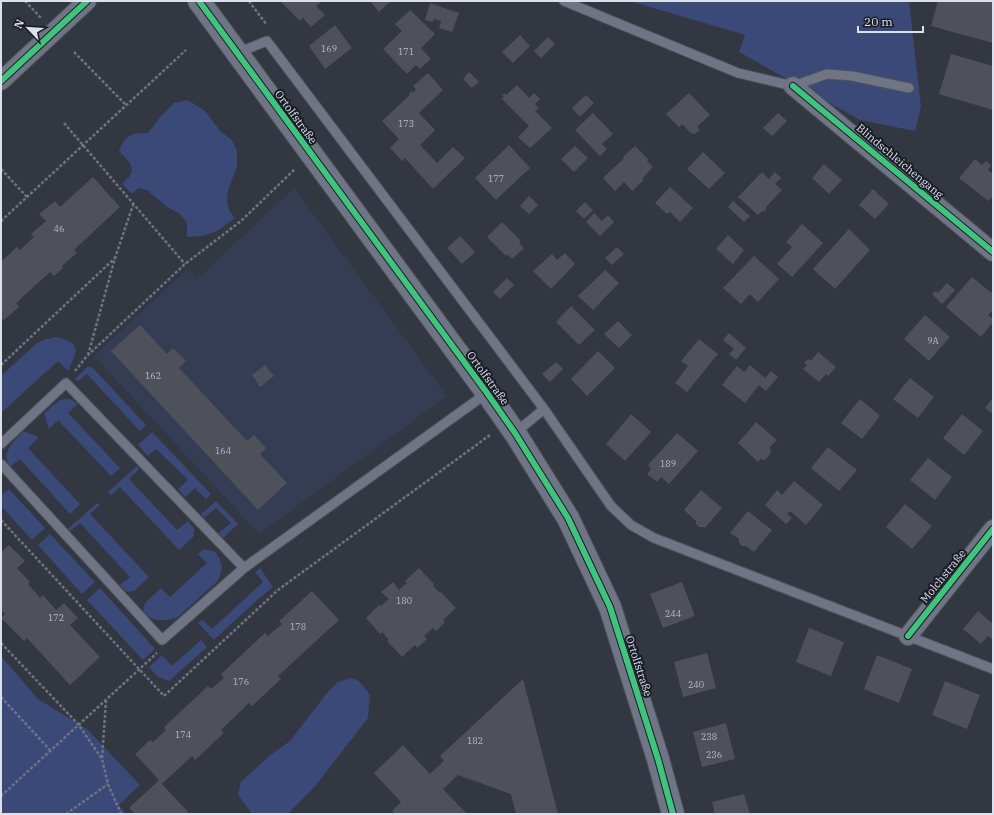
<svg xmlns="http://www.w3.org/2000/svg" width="994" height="815" font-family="'IBM Plex Serif',serif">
<rect width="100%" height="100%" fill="#333741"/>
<path fill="#353d54" d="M294,188L447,396L259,534L94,356L187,269L197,279Z"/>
<path fill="#3a4977" d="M630,1H909L921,107L915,131L860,120L739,52L745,35Z
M188,100L205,111L221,132L232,140L237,151V167L228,190L227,201L229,210L235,218L217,231L202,236L187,237V223L180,214L167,207L147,190L139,188L132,194L122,184L130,176L132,171L130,163L119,151C125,135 131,133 148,133L162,115L174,103Z
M55,337C82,342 78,350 68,371L58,361L1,413V376L37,343L44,340Z
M88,366L93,368L146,425L140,431L87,374L78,381L75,379Z
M65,399H70L78,404L68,413L120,468L111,476L58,420L49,429L44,413L60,400Z
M23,431L39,437L28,448L80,504L70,514L20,459L10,467C0,453 14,441 23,431Z
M152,432L211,494L206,499L195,488L185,497L178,489L188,480L156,449L148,456L138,445Z
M137,466L139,469L129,479L177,530L188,521L194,529V536L179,550L120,487L111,495L108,492Z
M9,489L45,528L32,540L1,506V495Z
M216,501L238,524L223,538L218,533L231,523L216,508L204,518L201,514Z
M97,503L100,505L90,514L149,577L134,591L127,592L120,585L130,577L80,523L70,531L68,529Z
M50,534L95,582L82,594L38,545Z
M204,549L213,551L217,554L220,560L222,568L220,575L218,581L213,585L179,616C168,622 149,623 143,610L145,603L161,588L170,597L207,563L198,554Z
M260,568L273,587L256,601L214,640L198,623L202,620L212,629L263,582L255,572Z
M100,588L155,649L143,660L87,600Z
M201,640L207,647L169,681L158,677L149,667L162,655L172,666Z
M1,656L38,699L88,730L140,785L119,805L126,814H1Z
M351,678L359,681L370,695L368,718L316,785L289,813L287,814H252L238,795L241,782L269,756L290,741L327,693L338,682Z"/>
<path fill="#4e515a" d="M280,1H318L320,3L316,6L325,15L311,27L303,18L300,21Z
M370,1H391L379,12Z
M938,1H993V43L931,26Z
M430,3L459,13L452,32L439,28L441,21L434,19L433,22L425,20Z
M410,10L435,34L421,48L431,59L420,69L416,65L407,74L383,49L402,31L395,24Z
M335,25L352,48L325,69L309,46Z
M520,35L530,46L513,63L502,52Z
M548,37L555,44L541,58L534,51Z
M951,54L993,66V110L939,94Z
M469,72L479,82L472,88L463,79Z
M428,73L443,90L419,113L435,130L420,145L437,163L453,147L465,158L433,189L405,158L402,161L390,148L399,139L382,121L410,95L409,94L411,91L413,93L416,89L413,86Z
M517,85L529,98L534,93L540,99L535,104L539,108L535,111L552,128L530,148L518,137L529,126L502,99L504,97L502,96L505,93L506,95Z
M689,93L710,115L698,126L699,130L695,134L691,133L682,124L679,127L666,114Z
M586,95L594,103L580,117L572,108Z
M593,113L613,134L602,144L607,149L600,156L575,130Z
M778,113L787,121L772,136L763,128Z
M509,145L530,168L496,200L475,178Z
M575,146L588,158L574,172L561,159Z
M635,146L648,159L647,161L653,167L642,179L644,180L632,191L624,182L615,191L603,178L624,158L623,157Z
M703,152L725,173L709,189L687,169Z
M975,159L982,165L986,161L991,165L988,170L993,174V196L988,201L959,178Z
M824,164L842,180L829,194L812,178Z
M762,172L769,179L775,172L781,178L775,184L782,190L766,207L767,208L764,212L762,211L758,215L738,197Z
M93,177L120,207L74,250L77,253L62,266L63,268L54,276L50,272L16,303L19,307L4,320L1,318V258L3,260L17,247L20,250L34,237L31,234L46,221L39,214L55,201L60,207Z
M670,187L693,208L680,222L670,212L667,214L655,203Z
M873,189L889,204L875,219L859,205Z
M529,196L538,205L529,214L520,206Z
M733,201L750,216L744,222L728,207Z
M585,202L593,210L584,219L576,211Z
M594,213L602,221L608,215L614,222L600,236L586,222Z
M502,222L521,241L519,243L524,248L512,259L507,254L506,256L487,237Z
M802,224L823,243L792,277L777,264L792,247L786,242Z
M849,229L870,250L835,289L813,269Z
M728,235L744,250L733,264L716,249Z
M460,236L475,252L462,264L447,248Z
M617,247L624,254L612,265L605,258Z
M565,253L575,264L551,289L533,271L552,254L557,260Z
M754,256L779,279L758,302L750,294L741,304L723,288Z
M605,270L619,283L593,310L578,296Z
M972,277L993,294V310L988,315L993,319V322L981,337L946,307Z
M507,278L514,285L500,299L493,292Z
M947,283L955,290L942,304L932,294L935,291L938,293Z
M571,306L595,330L579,345L556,322Z
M925,315L950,337L929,361L904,339Z
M618,321L632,335L619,348L604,334Z
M140,325L167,354L173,348L186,361L179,368L247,441L254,435L266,448L260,454L287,483L258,510L111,351Z
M729,333L746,348L736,360L729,354L734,349L723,340Z
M699,339L718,354L687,392L675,383L688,366L681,361Z
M598,351L615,368L587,396L571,379Z
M818,352L836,367L828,376L826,374L819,382L803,369L807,365L804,363L808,359L811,361Z
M556,362L563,369L550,382L542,374Z
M265,365L274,376L260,387L252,375Z
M750,365L765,378L771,371L778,377L766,391L759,385L745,403L722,385L737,366L744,372Z
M910,378L934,397L918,418L893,399Z
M993,398V414L985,408Z
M860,399L880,416L862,439L841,423Z
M631,414L651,432L625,461L606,444Z
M962,414L983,431L964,455L943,438Z
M756,422L777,440L770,447L771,453L765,460L760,459L758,462L738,443Z
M677,433L698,451L669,484L661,477L657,482L647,474L651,469L648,465Z
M828,447L857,470L839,491L811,468Z
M928,458L952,477L935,500L910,480Z
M794,481L823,505L806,525L790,511L787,514L792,518L786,524L765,505L777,490L782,495Z
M701,490L722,508L705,528L703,527H699L696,524V521L684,510Z
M905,504L932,526L912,549L886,527Z
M748,511L772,530L754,552L746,546H742L739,543V539L730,533Z
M9,545L25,561L17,568L30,582L28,584L40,598L43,595L56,610L64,603L78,618L70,625L100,657L70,685L27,638L24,641L1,618L5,614L1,610V550L2,551Z
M419,568L434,584L433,586L440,593L441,592L456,608L443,620L445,622L436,631L433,628L424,636L427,639L417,648L415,645L402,657L387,641L389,640L382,632L380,634L366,618L379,605L381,606L389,599L381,592L393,582L399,590L407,583L405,581Z
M682,582L695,616L663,628L650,594Z
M312,591L339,620L278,676L281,679L252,706L249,703L221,730L224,733L195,760L192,756L162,784L190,814H135L129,808L159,780L135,754L150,740L153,742L166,730L164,727L208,686L211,689L224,678L221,674L265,633L268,636L282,624L279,621Z
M978,611L993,624V640L988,636L981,644L963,629Z
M809,628L844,642L831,676L796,662Z
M707,653L716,688L683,697L674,662Z
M877,655L912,669L899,703L864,689Z
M523,679L558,814H516L511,794L458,775L443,789L467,814H395L392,811L401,802L374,773L403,745L430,774L444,761L440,756Z
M945,681L980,695L967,729L932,715Z
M726,723L735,759L702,767L693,732Z
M744,794L750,814H715L712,802Z"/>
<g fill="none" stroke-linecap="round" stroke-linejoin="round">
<defs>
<path id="service" d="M564,1L738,73L793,86L827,74L852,76L909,88
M237,53L267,41L544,409L611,506L631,525L654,538L993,669
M515,433L544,409
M1,444L66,383L244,568
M1,464L162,640L244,568L487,393"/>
<path id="minor" d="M1,81L87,1
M793,86L993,252
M908,636L993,529"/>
<path id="tertiary" d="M199,1L487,393L515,433L568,518L610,607L658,759L673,814"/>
</defs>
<use href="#service" stroke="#4f535c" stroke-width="11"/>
<use href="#minor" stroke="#4f535c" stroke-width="20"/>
<use href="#tertiary" stroke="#4f535c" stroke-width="24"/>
<path stroke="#707481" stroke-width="2.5" stroke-dasharray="3 2" stroke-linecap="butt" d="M25,1L41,18
M249,1L266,24
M74,52L126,105
M64,123L185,264
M1,169L27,197
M1,221L186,50
M88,355L115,258L133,205
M1,365L115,258
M75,371L87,356L185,264L241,221L295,169
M1,520L164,696L278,590L490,435
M1,643L78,724L102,759
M1,697L50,750
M106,700L102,759L108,784L121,814
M1,796L157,653
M66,814L108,784"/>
<use href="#service" stroke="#6f7585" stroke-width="9"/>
<use href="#minor" stroke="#6f7585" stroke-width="18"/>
<use href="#tertiary" stroke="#6f7585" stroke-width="22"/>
<defs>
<path id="cycleway" d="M199,1L487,393L515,433L568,518L610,607L658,759L673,814
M1,81L87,1
M793,86L993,252
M908,636L993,529"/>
</defs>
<use href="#cycleway" stroke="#191c25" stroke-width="8"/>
<use href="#cycleway" stroke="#40c37c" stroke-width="6"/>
</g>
<g text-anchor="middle" stroke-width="4" stroke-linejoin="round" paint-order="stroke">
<g font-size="9" fill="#b8bcc8">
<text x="329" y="52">169</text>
<text x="406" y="55">171</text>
<text x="406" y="127">173</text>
<text x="496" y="182">177</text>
<text x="59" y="232">46</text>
<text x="933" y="344">9A</text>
<text x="153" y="379">162</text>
<text x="223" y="454">164</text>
<text x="668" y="467">189</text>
<text x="404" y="604">180</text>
<text x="673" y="617">244</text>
<text x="56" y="621">172</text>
<text x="298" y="630">178</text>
<text x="241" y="685">176</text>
<text x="696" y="688">240</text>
<text x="183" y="738">174</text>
<text x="709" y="740">238</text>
<text x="475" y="744">182</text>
<text x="714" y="758">236</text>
</g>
<g font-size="11" fill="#dbe0ec" stroke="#191c25">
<text transform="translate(296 117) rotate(54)" y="4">Ortolfstraße</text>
<text transform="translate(900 161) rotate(40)" y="4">Blindschleichengang</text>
<text transform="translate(488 378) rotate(54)" y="4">Ortolfstraße</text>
<text transform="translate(943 576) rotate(-51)" y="4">Molchstraße</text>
<text transform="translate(639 666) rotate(72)" y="4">Ortolfstraße</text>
</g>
</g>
<rect width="994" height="815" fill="none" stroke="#dbe0ec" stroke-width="4"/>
<g transform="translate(28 28) rotate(295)" stroke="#191c25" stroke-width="3" paint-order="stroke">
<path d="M0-3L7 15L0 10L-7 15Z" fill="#dbe0ec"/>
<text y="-6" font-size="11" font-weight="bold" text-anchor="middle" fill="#dbe0ec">N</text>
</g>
<path d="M858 26v6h65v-6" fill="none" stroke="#dbe0ec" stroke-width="2"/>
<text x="864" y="26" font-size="12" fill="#dbe0ec" stroke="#191c25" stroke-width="3" paint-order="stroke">20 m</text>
</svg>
